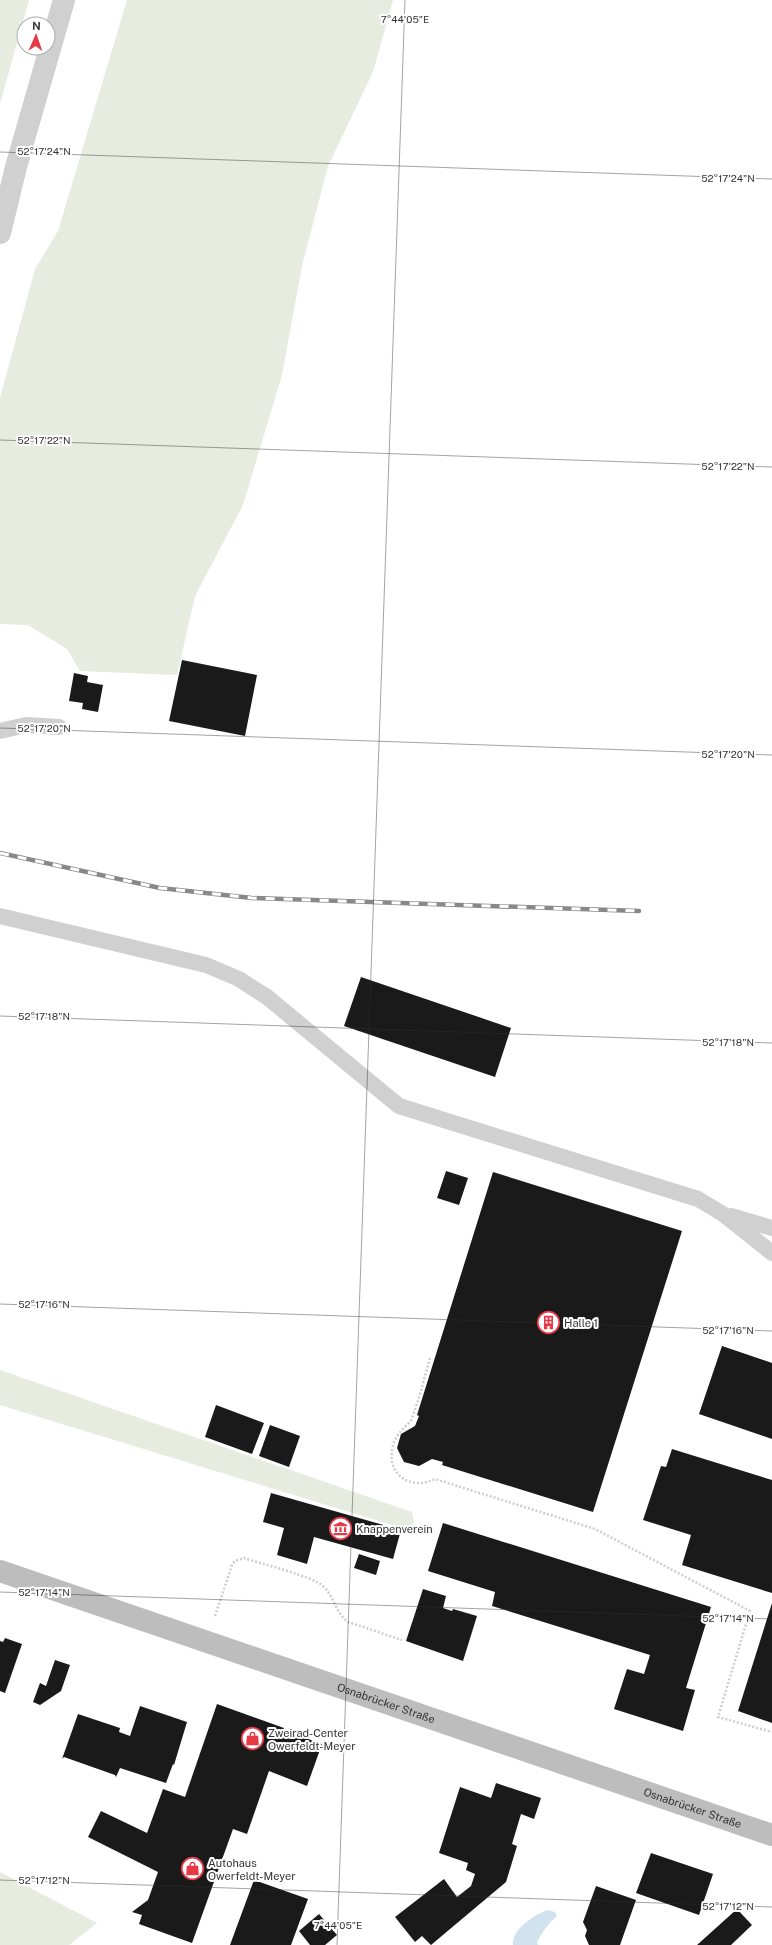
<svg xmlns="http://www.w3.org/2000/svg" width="772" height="1945" font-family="'Public Sans',sans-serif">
<rect width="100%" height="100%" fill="#fff"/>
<path fill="#e6ecdf" d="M0,0H29L0,104Z
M127,0H393L373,72L328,166L302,266L282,375L243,505L195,596L177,675L80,671L67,649L28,625L0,624V398L35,269L58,231Z
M0,1370L412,1512L414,1522L408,1530L0,1405Z
M0,1872L97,1923L69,1945H0Z"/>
<path fill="#cfe2ee" d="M548,1910L555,1912L557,1916C548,1923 542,1933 537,1942L538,1945H513C513,1942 513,1938 515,1935C520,1925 537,1913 548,1910Z"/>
<path fill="#1a1a1a" d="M182,660L257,675L245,736L169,721Z
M74,673L88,676L87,682L103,685L98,712L82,709L83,703L69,701Z
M361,977L511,1028L495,1077L344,1026Z
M446,1171L468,1178L459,1205L437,1198Z
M493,1172L682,1231L593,1512L442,1465L443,1462L432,1459L419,1466L404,1462L397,1448L401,1434L415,1426L419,1416L417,1415Z
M722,1346L772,1363V1439L699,1414Z
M216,1405L264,1423L252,1454L205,1437Z
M270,1425L300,1436L289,1467L259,1456Z
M672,1449L772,1480V1593L682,1565L691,1535L643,1520L661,1466L666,1467Z
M271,1493L401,1530L393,1559L314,1537L307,1564L277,1555L284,1528L263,1522Z
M443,1523L711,1607L686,1688L695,1690L683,1731L614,1709L627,1669L644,1674L650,1655L492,1606L495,1592L428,1571Z
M359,1554L380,1561L376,1575L354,1568Z
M423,1589L446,1596L443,1608L452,1611L453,1609L477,1616L463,1661L406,1641Z
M772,1603V1723L738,1711Z
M5,1638L22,1644L5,1693L0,1691V1641L3,1642Z
M55,1660L70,1665L61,1691L40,1705L33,1702L40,1683L46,1686Z
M217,1704L284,1728L283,1730L322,1744L307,1786L269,1771L247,1834L233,1829L192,1943L139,1924L142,1915L132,1912L148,1900L158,1872L88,1837L101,1811L147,1833L163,1789L185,1797Z
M140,1706L187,1722L174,1765L173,1764L166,1783L120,1768L116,1777L115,1775L64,1757L62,1759L78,1714L120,1728L119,1732L130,1736Z
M496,1783L541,1798L534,1819L521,1814L512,1844L517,1846L506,1882L431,1945L422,1936L415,1942L395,1917L444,1879L457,1897L471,1886L475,1874L466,1870L468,1863L439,1853L460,1787L491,1798Z
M651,1853L713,1874L699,1915L636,1893Z
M254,1880L308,1899L291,1945H230Z
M596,1886L636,1900L620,1945H589L585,1936L587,1930L583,1922Z
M737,1909L752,1925L731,1945H697Z
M319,1914L337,1935L325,1945H310L299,1931Z"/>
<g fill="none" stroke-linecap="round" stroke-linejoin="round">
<path stroke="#cdcdcd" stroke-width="2.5" stroke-dasharray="2 2" stroke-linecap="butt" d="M430,1358C424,1379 419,1401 411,1420C409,1424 405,1426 403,1429C397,1435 393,1442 392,1450C388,1477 412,1490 435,1479L595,1529L750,1611L718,1717L772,1732
M215,1616L232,1565L235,1561L244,1558C261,1564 312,1576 323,1586C334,1596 336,1614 348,1622L402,1640"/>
<path stroke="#d0d0d0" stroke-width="16" d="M0,731L26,725L59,727
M0,916L206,965L239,979L267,997L399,1106L698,1199L723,1214L772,1253
M731,1216L772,1228"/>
<path stroke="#d0d0d0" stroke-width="22" d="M0,233L16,167L64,0"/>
<path stroke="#bdbdbd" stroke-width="22" id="s1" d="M0,1571L772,1835"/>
<defs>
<path id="rail" d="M0,853L160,888L252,898L639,911"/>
</defs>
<use href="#rail" stroke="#888" stroke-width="4.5"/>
<use href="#rail" stroke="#fff" stroke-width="3" stroke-dasharray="9" stroke-linecap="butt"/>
</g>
<path fill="none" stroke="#333" stroke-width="1" stroke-opacity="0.45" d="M0,152L772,179M0,440L772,467M0,728L772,755M0,1016L772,1043M0,1304L772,1331M0,1592L772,1619M0,1880L772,1907M337,1945L405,0"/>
<defs>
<symbol id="building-ring" viewBox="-11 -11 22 22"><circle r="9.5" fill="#fff" stroke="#e63946" stroke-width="1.5"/><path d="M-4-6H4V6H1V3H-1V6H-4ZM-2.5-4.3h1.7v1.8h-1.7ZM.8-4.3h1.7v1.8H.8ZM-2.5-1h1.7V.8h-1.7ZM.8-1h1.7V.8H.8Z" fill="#e63946"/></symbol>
<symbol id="museum-ring" viewBox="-11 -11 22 22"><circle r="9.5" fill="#fff" stroke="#e63946" stroke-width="1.5"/><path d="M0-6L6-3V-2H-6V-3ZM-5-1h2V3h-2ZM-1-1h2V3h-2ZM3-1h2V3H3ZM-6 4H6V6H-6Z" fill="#e63946"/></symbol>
<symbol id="shop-ring" viewBox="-11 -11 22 22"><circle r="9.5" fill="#fff" stroke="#e63946" stroke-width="1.5"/><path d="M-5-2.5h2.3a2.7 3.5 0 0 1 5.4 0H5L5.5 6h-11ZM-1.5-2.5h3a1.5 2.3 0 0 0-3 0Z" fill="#e63946"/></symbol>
</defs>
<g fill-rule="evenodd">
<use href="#building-ring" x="536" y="1310" width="25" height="25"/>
<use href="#museum-ring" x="328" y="1516" width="25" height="25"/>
<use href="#shop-ring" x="240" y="1726" width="25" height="25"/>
<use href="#shop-ring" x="180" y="1856" width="25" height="25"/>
</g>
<g text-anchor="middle" stroke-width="4" stroke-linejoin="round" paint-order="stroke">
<g font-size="11" fill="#333" stroke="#fff" text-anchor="start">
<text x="564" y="1327">Halle 1</text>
<text x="356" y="1533">Knappenverein</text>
<text x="268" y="1737">Zweirad-Center<tspan x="268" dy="13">Owerfeldt-Meyer</tspan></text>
<text x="208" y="1867">Autohaus<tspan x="208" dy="13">Owerfeldt-Meyer</tspan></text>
</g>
<g font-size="11" fill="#333" stroke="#fff">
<text dy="4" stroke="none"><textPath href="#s1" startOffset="408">Osnabrücker Straße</textPath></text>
<text dy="4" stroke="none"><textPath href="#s1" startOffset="732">Osnabrücker Straße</textPath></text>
</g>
</g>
<g font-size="10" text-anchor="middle" fill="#333" stroke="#fff" stroke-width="4" stroke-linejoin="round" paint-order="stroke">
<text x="405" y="23">7°44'05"E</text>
<text x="44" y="155">52°17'24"N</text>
<text x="728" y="182">52°17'24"N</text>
<text x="44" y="444">52°17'22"N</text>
<text x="728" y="470">52°17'22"N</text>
<text x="44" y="732">52°17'20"N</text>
<text x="728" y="758">52°17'20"N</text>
<text x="44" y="1020">52°17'18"N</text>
<text x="728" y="1046">52°17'18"N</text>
<text x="44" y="1308">52°17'16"N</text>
<text x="728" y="1334">52°17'16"N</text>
<text x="44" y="1596">52°17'14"N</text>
<text x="728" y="1622">52°17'14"N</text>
<text x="44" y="1884">52°17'12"N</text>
<text x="728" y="1910">52°17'12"N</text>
<text x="338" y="1929">7°44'05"E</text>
</g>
<g transform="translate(36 36) rotate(2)"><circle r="19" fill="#ffffff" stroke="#adadad"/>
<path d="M0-3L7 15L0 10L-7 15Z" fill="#e63946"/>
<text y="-6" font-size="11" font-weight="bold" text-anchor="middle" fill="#333333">N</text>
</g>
</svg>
